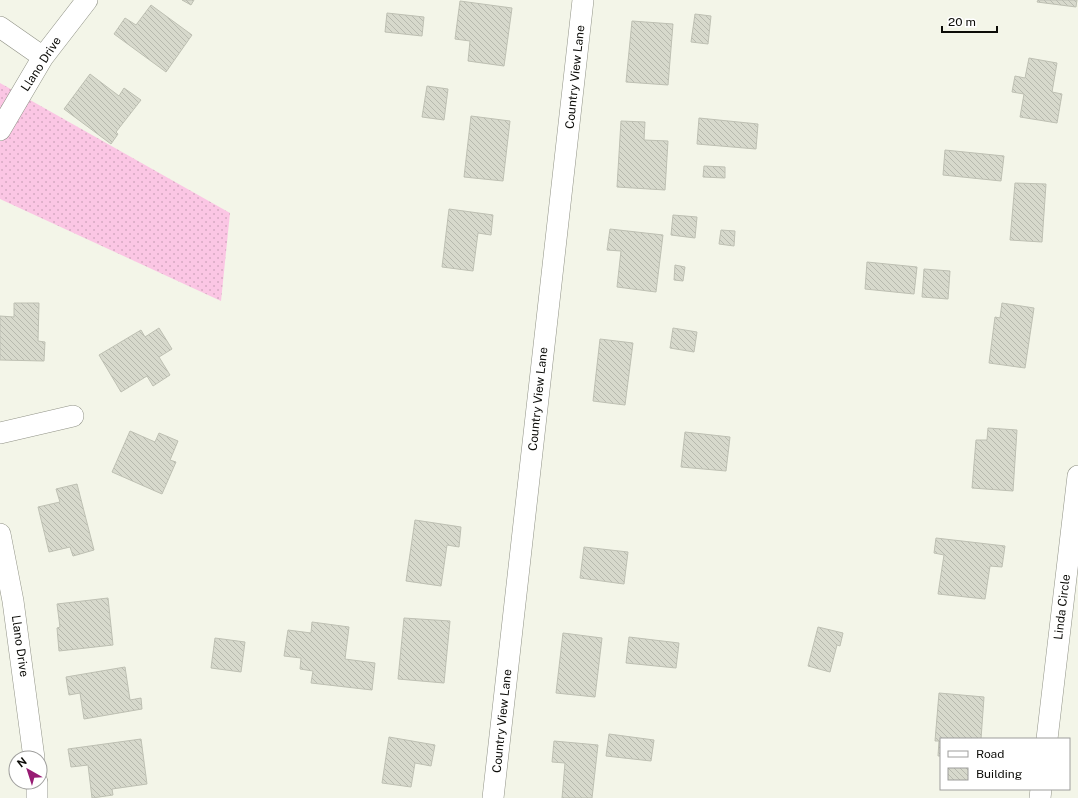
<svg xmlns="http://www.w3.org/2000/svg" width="1078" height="798" font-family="'Public Sans',sans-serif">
<defs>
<pattern id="grass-dots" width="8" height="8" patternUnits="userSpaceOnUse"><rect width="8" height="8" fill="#fbc6e4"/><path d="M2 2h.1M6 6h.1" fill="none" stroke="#d6a9c2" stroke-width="1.8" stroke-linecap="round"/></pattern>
<pattern id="building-back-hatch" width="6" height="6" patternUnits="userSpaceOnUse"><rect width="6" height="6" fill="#d7d9cc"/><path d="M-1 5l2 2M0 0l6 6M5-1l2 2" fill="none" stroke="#b7b9ae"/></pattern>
</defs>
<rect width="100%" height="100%" fill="#f3f5e8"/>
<path fill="url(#grass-dots)" d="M0,83L230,213L221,301L0,199Z"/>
<path fill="url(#building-back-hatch)" stroke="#bec0b3" d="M182,0H194L191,5Z
M1038,0H1077L1076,7L1037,2Z
M460,1L512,8L504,66L468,61L470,41L455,39Z
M151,5L192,35L166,72L114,34L125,18L136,25Z
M387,13L424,17L422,36L385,32Z
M695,14L711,16L708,44L691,42Z
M632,21L673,24L668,85L626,82Z
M1029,58L1057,63L1052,92L1062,94L1057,123L1020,117L1024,94L1012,92L1015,76L1025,78Z
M90,74L119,96L124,88L141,100L116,132L118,134L111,144L64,109Z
M427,86L448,89L444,120L422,117Z
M471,116L510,121L503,181L464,177Z
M699,118L758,124L756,149L697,144Z
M621,121L645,122L644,140L668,141L665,190L617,187Z
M945,150L1004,156L1001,181L943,175Z
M704,166L725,167V178L703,177Z
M1015,183L1046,184L1042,242L1010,240Z
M449,209L493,215L491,235L478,233L473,271L442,267Z
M673,215L697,217L695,238L671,235Z
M610,229L663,235L656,292L617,287L621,251L607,250Z
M721,230L735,231L734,246L719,244Z
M867,262L917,267L914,294L865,289Z
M675,265L685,267L683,281L674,280Z
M924,269L950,271L948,299L922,297Z
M14,303H39L38,341L45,342L44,361L0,360V316L14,317Z
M1002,303L1034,308L1025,368L989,363L995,317L1000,318Z
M159,328L172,349L159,357L170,375L153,386L147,376L121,392L99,355L141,330L145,337Z
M673,328L697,332L694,352L670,348Z
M600,339L633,343L625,405L593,401Z
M988,428L1017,430L1013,491L972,488L976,440H987Z
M130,431L155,442L159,433L178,441L170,460L176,462L162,494L112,472Z
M685,432L730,437L726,471L681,467Z
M77,484L94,550L73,556L70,547L49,552L38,507L60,502L56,489Z
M415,520L461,527L459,547L447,545L441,586L406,581Z
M936,538L1005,546L1002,567L990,566L985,599L938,594L944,555L934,553Z
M584,547L628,552L624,584L580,578Z
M108,598L113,645L59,651L57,628L60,627L57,604Z
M404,618L450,621L444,683L398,679Z
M312,622L349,627L345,659L375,663L372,690L311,683L313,671L300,669L301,658L284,656L288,630L311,633Z
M818,627L843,633L840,646L837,645L830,672L808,666Z
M563,633L602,638L595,697L556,693Z
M629,637L679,643L676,668L626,663Z
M215,638L245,642L241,672L211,668Z
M125,667L130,700L141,698L142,709L84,719L80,693L69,695L66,677Z
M939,693L984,697L981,739H941V756H938L939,741H935Z
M609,734L654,740L651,761L606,756Z
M389,737L435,745L431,766L415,763L411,787L382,783Z
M141,739L147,784L112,789L113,795L92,798L88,765L71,767L68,749Z
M554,741L598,745L592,798H562L565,763L552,762Z"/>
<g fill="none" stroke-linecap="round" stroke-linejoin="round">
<defs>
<path id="street" d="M0,27L43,57
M0,130L43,57L87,0
M0,433L73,416
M0,534L13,601L34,758
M1047,739L1078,476
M37,782V798
M493,798L583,0
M1040,798L1041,789"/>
</defs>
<use href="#street" stroke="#909286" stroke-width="22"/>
<use href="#street" stroke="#fff" stroke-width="21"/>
</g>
<g text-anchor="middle" stroke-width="3.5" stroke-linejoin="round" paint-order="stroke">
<g font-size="12" fill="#0c0c08" stroke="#fff">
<text transform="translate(41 64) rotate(-57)" y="4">Llano Drive</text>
<text transform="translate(575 77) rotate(-84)" y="4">Country View Lane</text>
<text transform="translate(538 399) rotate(-84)" y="4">Country View Lane</text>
<text transform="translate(1062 607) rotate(-83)" y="4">Linda Circle</text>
<text transform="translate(20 646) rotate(82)" y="4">Llano Drive</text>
<text transform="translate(502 721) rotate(-84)" y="4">Country View Lane</text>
</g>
</g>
<rect x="940" y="738" width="130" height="52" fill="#ffffff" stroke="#9e9e9c"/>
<rect x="948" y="751" width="20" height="6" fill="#ffffff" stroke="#9e9e9c"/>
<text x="976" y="758" font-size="12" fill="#0c0c08">Road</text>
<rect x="948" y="768" width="20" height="12" fill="url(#building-back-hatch)" stroke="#9e9e9c"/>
<text x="976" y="778" font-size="12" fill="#0c0c08">Building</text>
<g transform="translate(28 770) rotate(321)"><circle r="19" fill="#ffffff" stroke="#9e9e9c"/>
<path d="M0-3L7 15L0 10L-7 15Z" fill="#971b73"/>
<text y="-6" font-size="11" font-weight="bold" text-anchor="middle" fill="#0c0c08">N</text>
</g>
<path d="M942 26v6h55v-6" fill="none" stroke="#0c0c08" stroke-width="2"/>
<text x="948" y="26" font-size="12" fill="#0c0c08" stroke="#ffffff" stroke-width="3" paint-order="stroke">20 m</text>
</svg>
